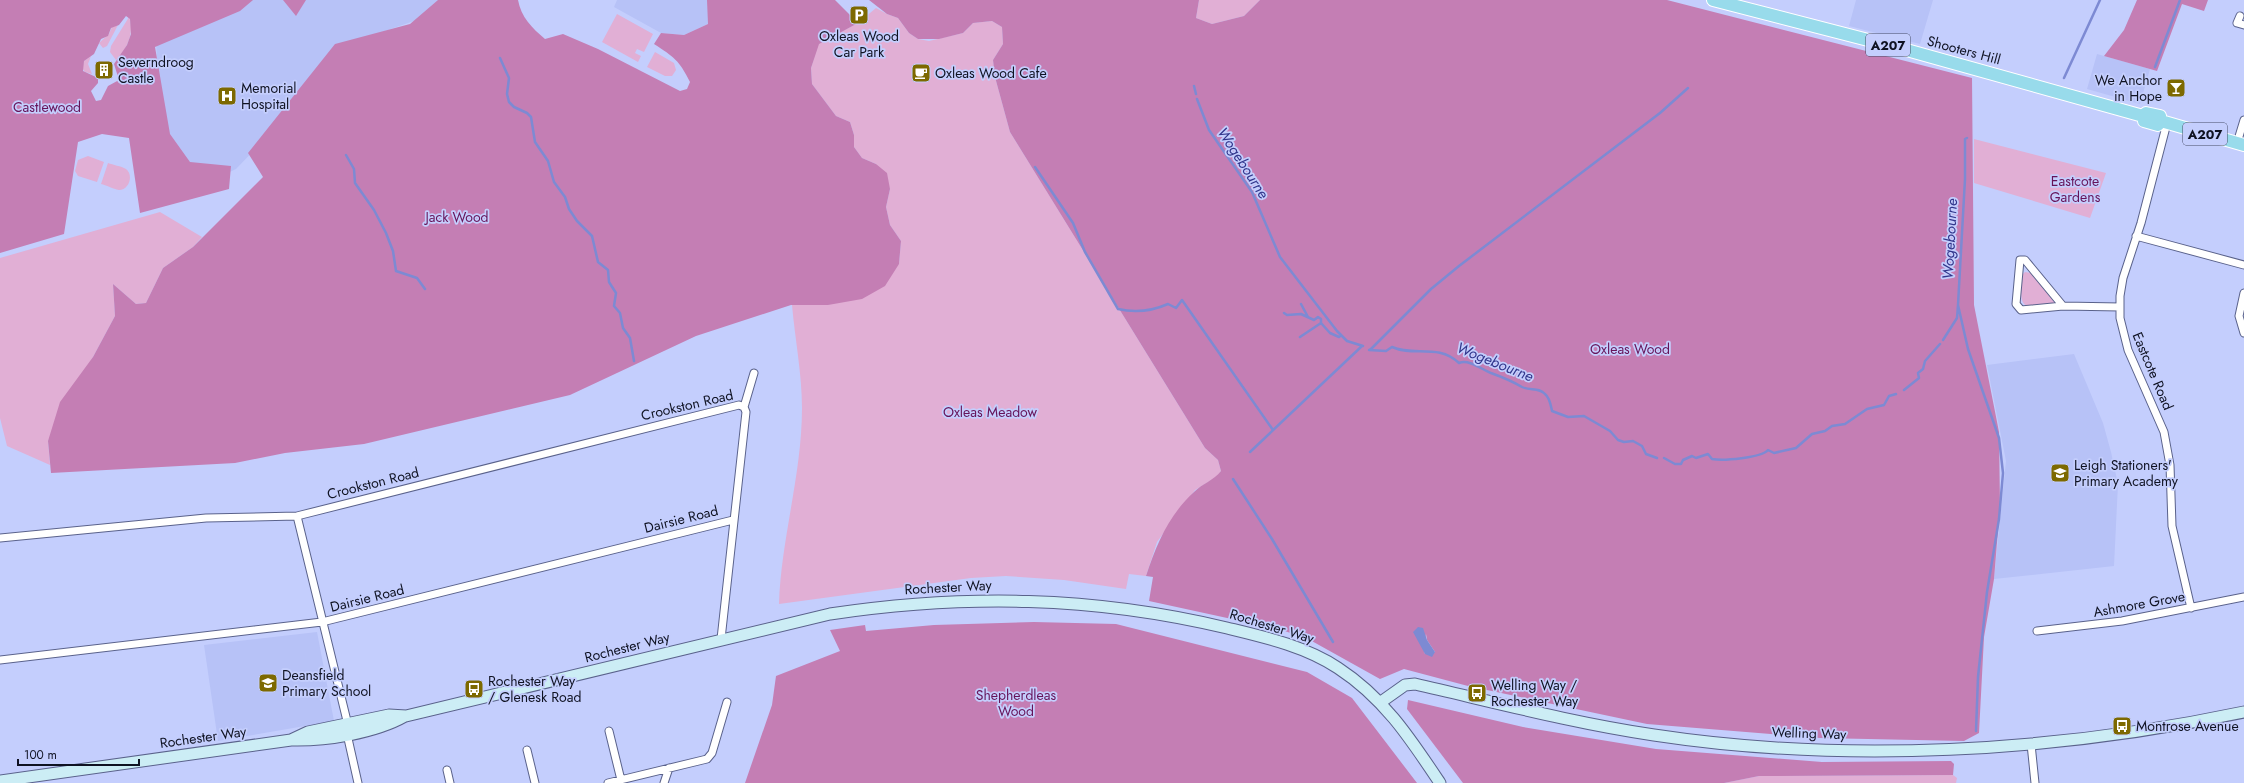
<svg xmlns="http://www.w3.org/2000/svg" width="2244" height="783" font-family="Jost,sans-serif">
<rect width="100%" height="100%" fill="#c4cefd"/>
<path fill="#b7c2f7" d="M162,0H462L434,14L362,39L313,72L262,142L236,169L219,177L193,174L160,120L156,41Z
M617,0H709L708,24L684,35L661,33L614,7Z
M1856,0H1933L1920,44L1849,26Z
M2097,54L2150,69L2140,104L2087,89Z
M2074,354L2103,423L2111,452L2118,484L2114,566L1994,579L2006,461L1987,365Z
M317,632L334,721L218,741L204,645Z"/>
<path fill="#e1afd5" d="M1199,0H1260L1244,16L1212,24L1196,18Z
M876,8L887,14L898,18L909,33L918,39L929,41L963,33L973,23L992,21L1002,27L1003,44L993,60L995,77L1010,132L1205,448L1218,460L1221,471L1217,477L1195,490L1157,542L1146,576L1129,574L1126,589L1064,580L1006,576L971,578L779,604C781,539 802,474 802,408C802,374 795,339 792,305H828L899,264L901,241L890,225L886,207L890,189L876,164L862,158L854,147V135L850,122L836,116L812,84L811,68L818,44L858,23Z
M617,14L653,34L644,52L637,49L635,53L641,56L638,62L602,42Z
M129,17C135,33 127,49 116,60L110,52L111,46Z
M118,25L107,46L103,48L99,43L109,34L112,27Z
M655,52L674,63L676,70L672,76H665L647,67Z
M91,56L88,64L92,74L85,72L82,68L84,61Z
M1974,139L2106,173L2090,218L1974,183Z
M88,156L104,162L97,182L78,176L75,171L78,160Z
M108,163C113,165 121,166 126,169C134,175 129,190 119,190C113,189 106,185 101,184Z
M160,212L202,237L193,247L163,268L146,303L136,304L113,284L115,316L48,441L50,465L7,446L0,418V258Z
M2025,272L2031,273L2056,304C2022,308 2019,312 2022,275Z
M1953,775L1957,778L1956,783H1724L1759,776Z"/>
<path fill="#c47eb4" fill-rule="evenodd" d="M0,0H253L240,11L155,47L170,134L190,162L231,166L229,189L140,213L129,138L102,134L78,142L64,234L0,253ZM126,16L130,19L131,34L127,45L114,64L119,80L108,86L101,100L96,101L91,91L98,83V78L83,71L84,61L94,54L101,39L108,36L111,28L119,25Z
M283,0H306L296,16Z
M438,0H518C521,17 532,28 545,39L563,34L598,49L680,91L687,89L690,82C679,60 674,57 654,44L661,33L684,35L708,24L707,0H835L858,23L819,44L811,68L812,84L836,116L850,122L854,135V147L862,158L876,164L887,173L890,189L886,207L890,225L901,241L899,264L885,286L862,299L828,305H791L696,336L570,395L364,444L285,453L235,463L51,473L48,441L60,402L93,357L115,316L113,284L136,304L146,303L163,268L193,247L263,177L248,153L335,44L410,24Z
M869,0H1199L1196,18L1212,24L1244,16L1260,0H1667L1972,78L1974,305L1999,432L2000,506L1994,579L1984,637L1979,733L1964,741L1820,738L1647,724L1468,686L1404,669L1380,679L1310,640L1282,630L1149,601L1153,577L1146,576C1157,543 1169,515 1194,492C1202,484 1214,480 1221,471L1218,460L1205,448L1010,132L995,77L993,60L1003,44L1002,27L992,21L973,23L963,33L939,39H918L909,33L898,18L887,14ZM1426,634L1427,640L1435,652L1425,654L1423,648Z
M2137,0H2208L2204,11L2182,4L2157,71L2104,56L2124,30Z
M1034,622L1116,624L1307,672L1352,698L1417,783H745L772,705L776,676L840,651L830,630L865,625L866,631L934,625Z
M1408,700L1523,727L1656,749L1822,762L1951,761L1954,764L1953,775L1759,776L1724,783H1463L1407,709Z"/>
<path fill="#7d8ad3" d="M1418,627L1423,628L1427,640L1435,652L1432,657L1425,654L1413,632Z"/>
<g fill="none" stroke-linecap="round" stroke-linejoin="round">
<path stroke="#7d8ad3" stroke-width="2.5" d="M500,58L509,78L507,94L509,102L514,107L527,113L531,117L535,142L548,161L554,182L565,197L569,209L577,221L592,236L598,262L608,270L609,282L616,293L614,306L620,313L623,328L630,338L634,361
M2155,67L2180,0
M2064,78L2100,0
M1194,86L1196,94
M1197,99L1209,130L1252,192L1280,257L1337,331L1347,341L1363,346
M346,155L354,169L355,183L374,210L386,233L393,251L396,271L417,278L425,289
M1035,167L1073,223L1085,252L1118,309C1135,313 1152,311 1168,304L1176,308L1182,300L1273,430
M1301,304L1308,317
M1958,305L1968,349L1999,438L2003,473L1999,519L1987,592L1978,677L1976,731
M1284,313L1287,315L1301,314L1314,320L1318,317L1321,319V323L1330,333L1339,337L1341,335
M1300,337L1321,323
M1943,340L1957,318L1958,305L1965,179V139L1967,138
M1369,350L1386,351L1392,347C1414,357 1438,343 1459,363C1469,359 1481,369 1491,373C1502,377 1512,381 1522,387C1530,391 1539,387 1545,394C1550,398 1551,406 1552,411L1568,417L1584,416L1610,431L1618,440L1624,442L1633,441L1642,446L1646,454L1657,458
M1370,350L1431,289L1459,266L1660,113L1688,88
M1904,390L1919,378L1918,373L1923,369L1925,361L1940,344
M1250,452L1362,346
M1664,458L1675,464H1681L1683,460L1692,456L1696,458L1708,454L1712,459C1723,461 1761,458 1768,450L1774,453L1796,448L1812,434L1825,431L1832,426L1845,424L1867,409L1884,405L1889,396L1896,394
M1233,479L1272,539L1333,642"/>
<defs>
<path id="street" d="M2240,16L2237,23L2244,25
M2167,123L2141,223L2123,278L2120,296V318L2128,350L2164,432L2170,465L2172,526L2191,608
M2237,143L2244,120
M2136,236L2244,265
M2244,293L2239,316L2244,333
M2063,306L2025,260H2020L2016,304L2021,310L2063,306L2120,307
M744,407L754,373
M297,516L348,725
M0,538L206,518L297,516L739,405L744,407L746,412L721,639
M2037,631L2122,621L2244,597
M0,660L322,622L733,520
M609,731L621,780
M347,734L358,783
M2031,744L2035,783
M527,750L535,783
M447,770L450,783
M608,783L707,759L712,753L727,702
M664,783L669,768"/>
<path id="secondary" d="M1381,702L1405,685L1415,684C1494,702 1573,723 1654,735C1845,764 2055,752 2244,712
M291,740L308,732L389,715L406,716L830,614C965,594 1093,596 1227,628C1264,637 1305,646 1338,668C1384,698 1410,738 1440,783
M0,781L291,740C325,741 375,733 405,716"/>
<path id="primary" d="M1713,0L1903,49L2143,116L2146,113L2160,116L2161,121
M2143,116L2144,121L2158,125L2161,121L2244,145"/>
</defs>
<use href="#street" stroke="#5a628b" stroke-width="9"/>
<use href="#secondary" stroke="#5a628b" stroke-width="13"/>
<use href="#primary" stroke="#fff" stroke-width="14"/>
<use href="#street" stroke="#fff" stroke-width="7"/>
<use href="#secondary" stroke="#ccedf5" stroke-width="11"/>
<use href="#primary" stroke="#98dbeb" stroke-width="12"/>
</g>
<defs>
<symbol id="parking-square" viewBox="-11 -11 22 22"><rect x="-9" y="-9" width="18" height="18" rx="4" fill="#7d6900" stroke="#c4cefd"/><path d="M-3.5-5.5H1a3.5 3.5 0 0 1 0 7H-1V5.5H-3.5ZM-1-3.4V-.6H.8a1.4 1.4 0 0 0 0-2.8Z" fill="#fff"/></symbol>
<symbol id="building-square" viewBox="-11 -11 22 22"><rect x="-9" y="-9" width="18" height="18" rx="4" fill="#7d6900" stroke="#c4cefd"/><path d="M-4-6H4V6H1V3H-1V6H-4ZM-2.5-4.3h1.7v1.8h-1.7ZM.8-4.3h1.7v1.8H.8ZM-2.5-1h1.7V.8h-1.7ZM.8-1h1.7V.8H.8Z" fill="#fff"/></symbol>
<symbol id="cafe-square" viewBox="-11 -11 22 22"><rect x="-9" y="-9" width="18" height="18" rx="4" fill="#7d6900" stroke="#c4cefd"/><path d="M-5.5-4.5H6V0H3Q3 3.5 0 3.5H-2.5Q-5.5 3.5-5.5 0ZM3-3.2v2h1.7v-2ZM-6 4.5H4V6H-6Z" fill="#fff"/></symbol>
<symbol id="bar-square" viewBox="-11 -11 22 22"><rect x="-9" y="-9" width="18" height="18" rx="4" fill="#7d6900" stroke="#c4cefd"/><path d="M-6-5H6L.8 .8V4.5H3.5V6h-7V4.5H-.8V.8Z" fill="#fff"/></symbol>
<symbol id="hospital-square" viewBox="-11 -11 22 22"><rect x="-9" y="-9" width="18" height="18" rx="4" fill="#7d6900" stroke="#c4cefd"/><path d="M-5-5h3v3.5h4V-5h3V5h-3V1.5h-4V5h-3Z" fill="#fff"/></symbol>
<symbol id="school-square" viewBox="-11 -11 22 22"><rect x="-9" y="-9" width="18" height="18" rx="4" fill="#7d6900" stroke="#c4cefd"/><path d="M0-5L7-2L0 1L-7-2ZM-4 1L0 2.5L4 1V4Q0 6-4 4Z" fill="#fff"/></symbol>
<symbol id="bus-square" viewBox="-11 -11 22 22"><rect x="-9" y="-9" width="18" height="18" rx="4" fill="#7d6900" stroke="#c4cefd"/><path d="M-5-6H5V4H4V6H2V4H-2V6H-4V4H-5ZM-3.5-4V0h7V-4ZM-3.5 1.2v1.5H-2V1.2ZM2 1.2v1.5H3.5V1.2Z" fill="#fff"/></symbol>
</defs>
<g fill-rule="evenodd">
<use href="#parking-square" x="848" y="4" width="22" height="22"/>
<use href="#building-square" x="93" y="59" width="22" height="22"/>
<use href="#cafe-square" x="910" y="62" width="22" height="22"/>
<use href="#bar-square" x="2165" y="77" width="22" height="22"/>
<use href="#hospital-square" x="216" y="85" width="22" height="22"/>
<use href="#school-square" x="2049" y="462" width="22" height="22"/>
<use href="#school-square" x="257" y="672" width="22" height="22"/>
<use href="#bus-square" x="463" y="678" width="22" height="22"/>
<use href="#bus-square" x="1466" y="682" width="22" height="22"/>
<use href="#bus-square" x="2111" y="715" width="22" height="22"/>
</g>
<g text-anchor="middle" stroke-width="3.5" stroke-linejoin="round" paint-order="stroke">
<g fill="#c4cefd" stroke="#454a64" stroke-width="1">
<rect x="1866" y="34" width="44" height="22" rx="3"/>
<rect x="2183" y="123" width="44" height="22" rx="3"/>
</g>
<g font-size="13" font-weight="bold" fill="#0f1222">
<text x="1888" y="50">A207</text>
<text x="2205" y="139">A207</text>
</g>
<g font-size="14" fill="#0f1222" stroke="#c4cefd" text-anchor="start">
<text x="859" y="41" text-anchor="middle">Oxleas Wood<tspan x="859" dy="16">Car Park</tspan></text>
<text x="118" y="67">Severndroog<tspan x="118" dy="16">Castle</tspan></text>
<text x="935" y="78">Oxleas Wood Cafe</text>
<text x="2162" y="85" text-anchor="end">We Anchor<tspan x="2162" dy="16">in Hope</tspan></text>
<text x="241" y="93">Memorial<tspan x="241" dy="16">Hospital</tspan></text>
<text x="2074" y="470">Leigh Stationers'<tspan x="2074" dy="16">Primary Academy</tspan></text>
<text x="282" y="680">Deansfield<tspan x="282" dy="16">Primary School</tspan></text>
<text x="488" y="686">Rochester Way<tspan x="488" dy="16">/ Glenesk Road</tspan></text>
<text x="1491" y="690">Welling Way /<tspan x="1491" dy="16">Rochester Way</tspan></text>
<text x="2136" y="731">Montrose Avenue</text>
</g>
<g font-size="14" fill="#0f1222" stroke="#c4cefd">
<text transform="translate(1964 50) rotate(15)" y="5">Shooters Hill</text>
<text transform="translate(2153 371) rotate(67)" y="5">Eastcote Road</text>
<text transform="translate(687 405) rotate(-13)" y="5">Crookston Road</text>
<text transform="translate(373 483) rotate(-14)" y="5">Crookston Road</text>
<text transform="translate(681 519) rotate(-14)" y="5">Dairsie Road</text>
<text transform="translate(948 587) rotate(-3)" y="5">Rochester Way</text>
<text transform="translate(367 598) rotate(-14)" y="5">Dairsie Road</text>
<text transform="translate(2139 604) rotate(-10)" y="5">Ashmore Grove</text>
<text transform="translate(1272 626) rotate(17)" y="5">Rochester Way</text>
<text transform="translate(627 647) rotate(-14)" y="5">Rochester Way</text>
<text transform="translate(1809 733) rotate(2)" y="5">Welling Way</text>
<text transform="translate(203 737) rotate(-8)" y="5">Rochester Way</text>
</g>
<g font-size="14" fill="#661359" stroke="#c4cefd">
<text x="47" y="112">Castlewood</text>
<text x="2075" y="186">Eastcote<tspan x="2075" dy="16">Gardens</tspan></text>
<text x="457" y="222">Jack Wood</text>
<text x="1630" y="354">Oxleas Wood</text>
<text x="990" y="417">Oxleas Meadow</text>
<text x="1016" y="700">Shepherdleas<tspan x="1016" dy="16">Wood</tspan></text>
</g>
<g font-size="15" font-style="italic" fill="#32368c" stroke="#c4cefd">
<text transform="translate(1243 163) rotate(57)" y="5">Wogebourne</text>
<text transform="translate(1950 239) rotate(-87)" y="5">Wogebourne</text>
<text transform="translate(1495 362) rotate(22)" y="5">Wogebourne</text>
</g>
</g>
<path d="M18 759v6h121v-6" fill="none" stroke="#0f1222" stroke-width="2"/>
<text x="24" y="759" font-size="12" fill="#0f1222" stroke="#c4cefd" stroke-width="3" paint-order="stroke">100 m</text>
</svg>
